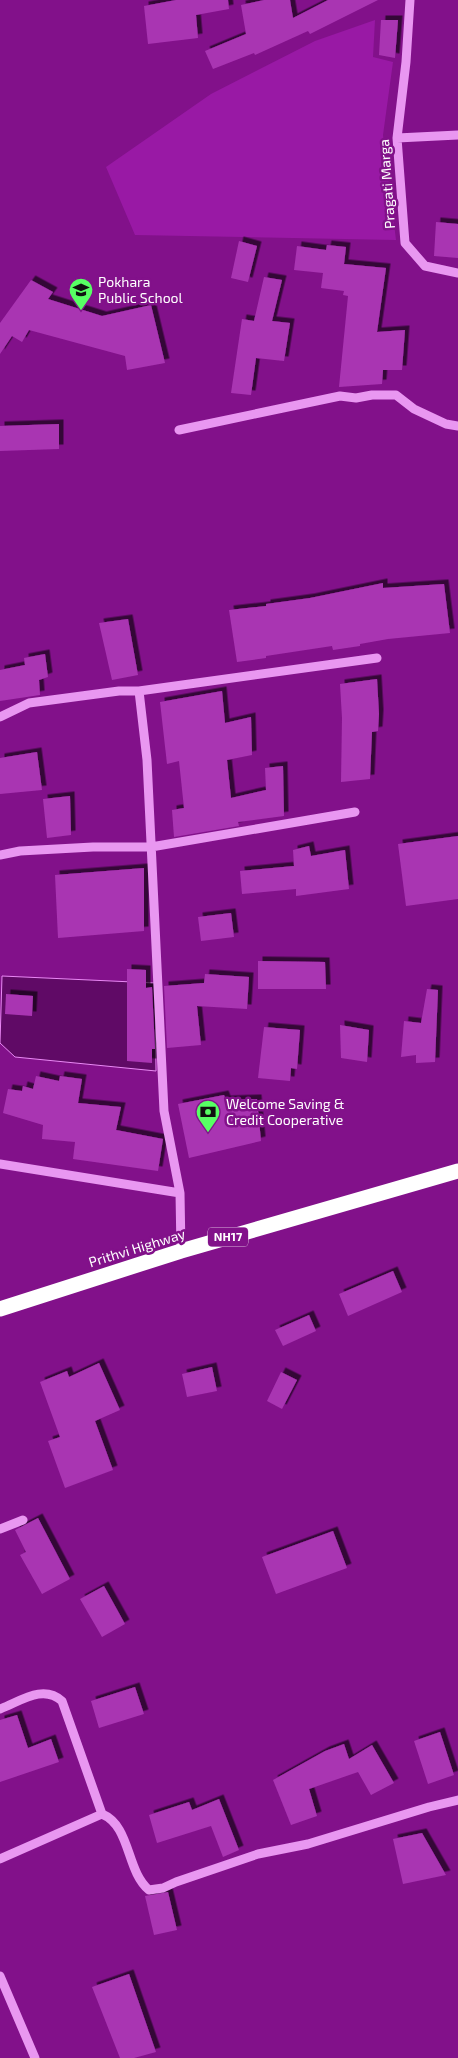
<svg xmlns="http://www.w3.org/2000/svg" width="458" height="2058" font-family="'Exo 2',sans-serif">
<defs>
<filter id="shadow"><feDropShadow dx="4.5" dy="-4.5" stdDeviation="0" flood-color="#0009"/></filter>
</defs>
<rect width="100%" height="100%" fill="#82118a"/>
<path fill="#9919a5" d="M375,20L373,57L393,62L383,135L396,240L135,235L106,167L211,94L315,41Z"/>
<path fill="#600a66" stroke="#ea89f5" d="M2,976L155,983L156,1071L15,1057L0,1043Z"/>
<path fill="#a935b2" filter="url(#shadow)" d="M176,0H228L229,9L196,15L198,38L148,44L144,6Z
M264,0H290L293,18L328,0H378L310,34L308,31L255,55L254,53L213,69L205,51L246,34L241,5Z
M381,20H398L395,58L379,55Z
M436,222L458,224V258L434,256Z
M239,241L257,246L248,282L231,278Z
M327,245L346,247L344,264L386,268L377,332L405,330L402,370H383L382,384L339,387L348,296L343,295L344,291L321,288L323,273L294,270L297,246L326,250Z
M264,277L282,280L272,321L290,323L284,361L256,358L251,395L231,393L242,319L254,321Z
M31,280L53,292L48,299L102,316L151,305L165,363L127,370L125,356L29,330L22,342L12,336L0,354V323Z
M59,424V449L0,451V426Z
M383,583V588L444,584L450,633L388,639L360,644V646L333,650L332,646L266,656V658L237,662L229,610L266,606V604L310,598Z
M128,619L138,675L112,680L99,623Z
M45,654L48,677L39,680L40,695L0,701V670L25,665L24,658Z
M377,679L379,714L378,731L372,732L370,779L341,782L342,718L340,684Z
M222,691L225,723L251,717L252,755L227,760L231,798L266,790L265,768L283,766L284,816L238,822L239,826L174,837L172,810L184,808L179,761L167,764L160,702Z
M37,752L42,790L0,794V758Z
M70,796L71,835L47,838L43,799Z
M458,836V899L406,906L398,844Z
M309,846L311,856L345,850L349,889L296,896V889L242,894L240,871L294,866L293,850Z
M144,868V931L58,938L55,875Z
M231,913L234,937L201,941L198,917Z
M258,961L325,962L326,989H258Z
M127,969L146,970V988L152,987L155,1049H152V1063L127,1061Z
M205,974L249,977L247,1009L197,1006L201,1045L167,1048L164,986L204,983Z
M427,989L438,990L435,1062L416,1063V1055L401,1057L404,1021L421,1023Z
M6,994L33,996L32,1016L5,1014Z
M340,1025L369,1030L367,1062L341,1058Z
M264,1027L300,1030L297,1069L291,1068L290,1081L258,1078Z
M36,1076L59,1081L60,1076L82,1079L78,1103L121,1107L116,1130L163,1139L158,1171L73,1159L75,1142L42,1139L43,1125L3,1113L8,1089L22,1091L23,1086L33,1089Z
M224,1095L226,1100L257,1099L261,1141L189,1158L178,1104Z
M393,1271L402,1292L348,1316L339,1294Z
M309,1315L316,1331L283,1346L275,1330Z
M99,1363L120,1410L95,1421L113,1470L65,1488L48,1441L60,1437L40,1382L67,1371L69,1377Z
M212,1367L217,1391L187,1397L182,1374Z
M281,1372L297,1380L282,1409L267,1401Z
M38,1518L70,1579L42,1594L20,1555L26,1552L15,1530Z
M333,1531L347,1568L276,1594L262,1557Z
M104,1586L125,1624L102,1637L80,1599Z
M135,1687L144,1714L99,1728L91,1701Z
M17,1715L28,1748L51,1739L59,1762L0,1782V1720Z
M440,1732L454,1775L428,1784L414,1741Z
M344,1744L349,1759L372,1745L394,1783L371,1795L358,1772L309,1789L317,1816L291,1825L273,1780L325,1751Z
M219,1799L239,1850L223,1857L211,1826L157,1843L149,1815L189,1802L192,1810Z
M422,1833L446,1875L403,1884L393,1839Z
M168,1892L177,1930L154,1935L145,1896Z
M129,1974L156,2052L134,2058H120L92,1987Z"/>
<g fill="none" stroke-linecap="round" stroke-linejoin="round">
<path stroke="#e997f1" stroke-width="9" d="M410,0L406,62L397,138L405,243L425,266L458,273
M397,138L458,135
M179,430L340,396L356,398L372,395H396L414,409L446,424L458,426
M139,691L147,760L164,1111L180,1193L181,1251
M0,717L29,703L119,691H139L377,658
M0,855L20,851L93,847H151L355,812
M0,1164L180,1193
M0,1529L23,1520
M0,1709C21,1701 43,1684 62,1701L102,1814L0,1859
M102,1814C131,1826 126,1871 149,1890L163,1888L176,1882L258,1854L308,1844L429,1807L458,1800
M0,1976L35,2058"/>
<path stroke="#fff" stroke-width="15" d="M0,1309L181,1251L458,1171"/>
</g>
<defs>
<symbol id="school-pin" viewBox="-11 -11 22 30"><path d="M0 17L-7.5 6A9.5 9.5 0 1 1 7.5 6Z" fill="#57ff64" stroke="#82118a"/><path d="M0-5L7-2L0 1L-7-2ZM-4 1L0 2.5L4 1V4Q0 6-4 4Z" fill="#111"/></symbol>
<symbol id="bank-pin" viewBox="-11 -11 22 30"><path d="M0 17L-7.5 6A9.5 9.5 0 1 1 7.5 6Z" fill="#57ff64" stroke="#82118a"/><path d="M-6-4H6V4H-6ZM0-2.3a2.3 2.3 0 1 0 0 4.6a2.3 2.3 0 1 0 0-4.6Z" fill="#111"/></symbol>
</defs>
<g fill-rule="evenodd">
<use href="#school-pin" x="67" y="276" width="28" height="38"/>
<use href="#bank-pin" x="194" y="1098" width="28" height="38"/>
</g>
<g text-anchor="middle" stroke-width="5" stroke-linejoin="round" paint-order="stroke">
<rect fill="#82118a" stroke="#dab8dc" stroke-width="1" x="208" y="1227.5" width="40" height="19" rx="4"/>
<g font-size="12" font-weight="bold" fill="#fff">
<text x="228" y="1241">NH17</text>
</g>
<g font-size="14" fill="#fff" stroke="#82118a">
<text transform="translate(387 184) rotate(-94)" y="5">Pragati Marga</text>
<text transform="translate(137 1248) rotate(-17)" y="5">Prithvi Highway</text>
</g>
<g font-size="14" fill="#fff" stroke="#82118a" text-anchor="start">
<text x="98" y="287">Pokhara<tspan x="98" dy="16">Public School</tspan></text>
<text x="226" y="1109">Welcome Saving &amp;<tspan x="226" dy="16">Credit Cooperative</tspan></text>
</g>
</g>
</svg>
